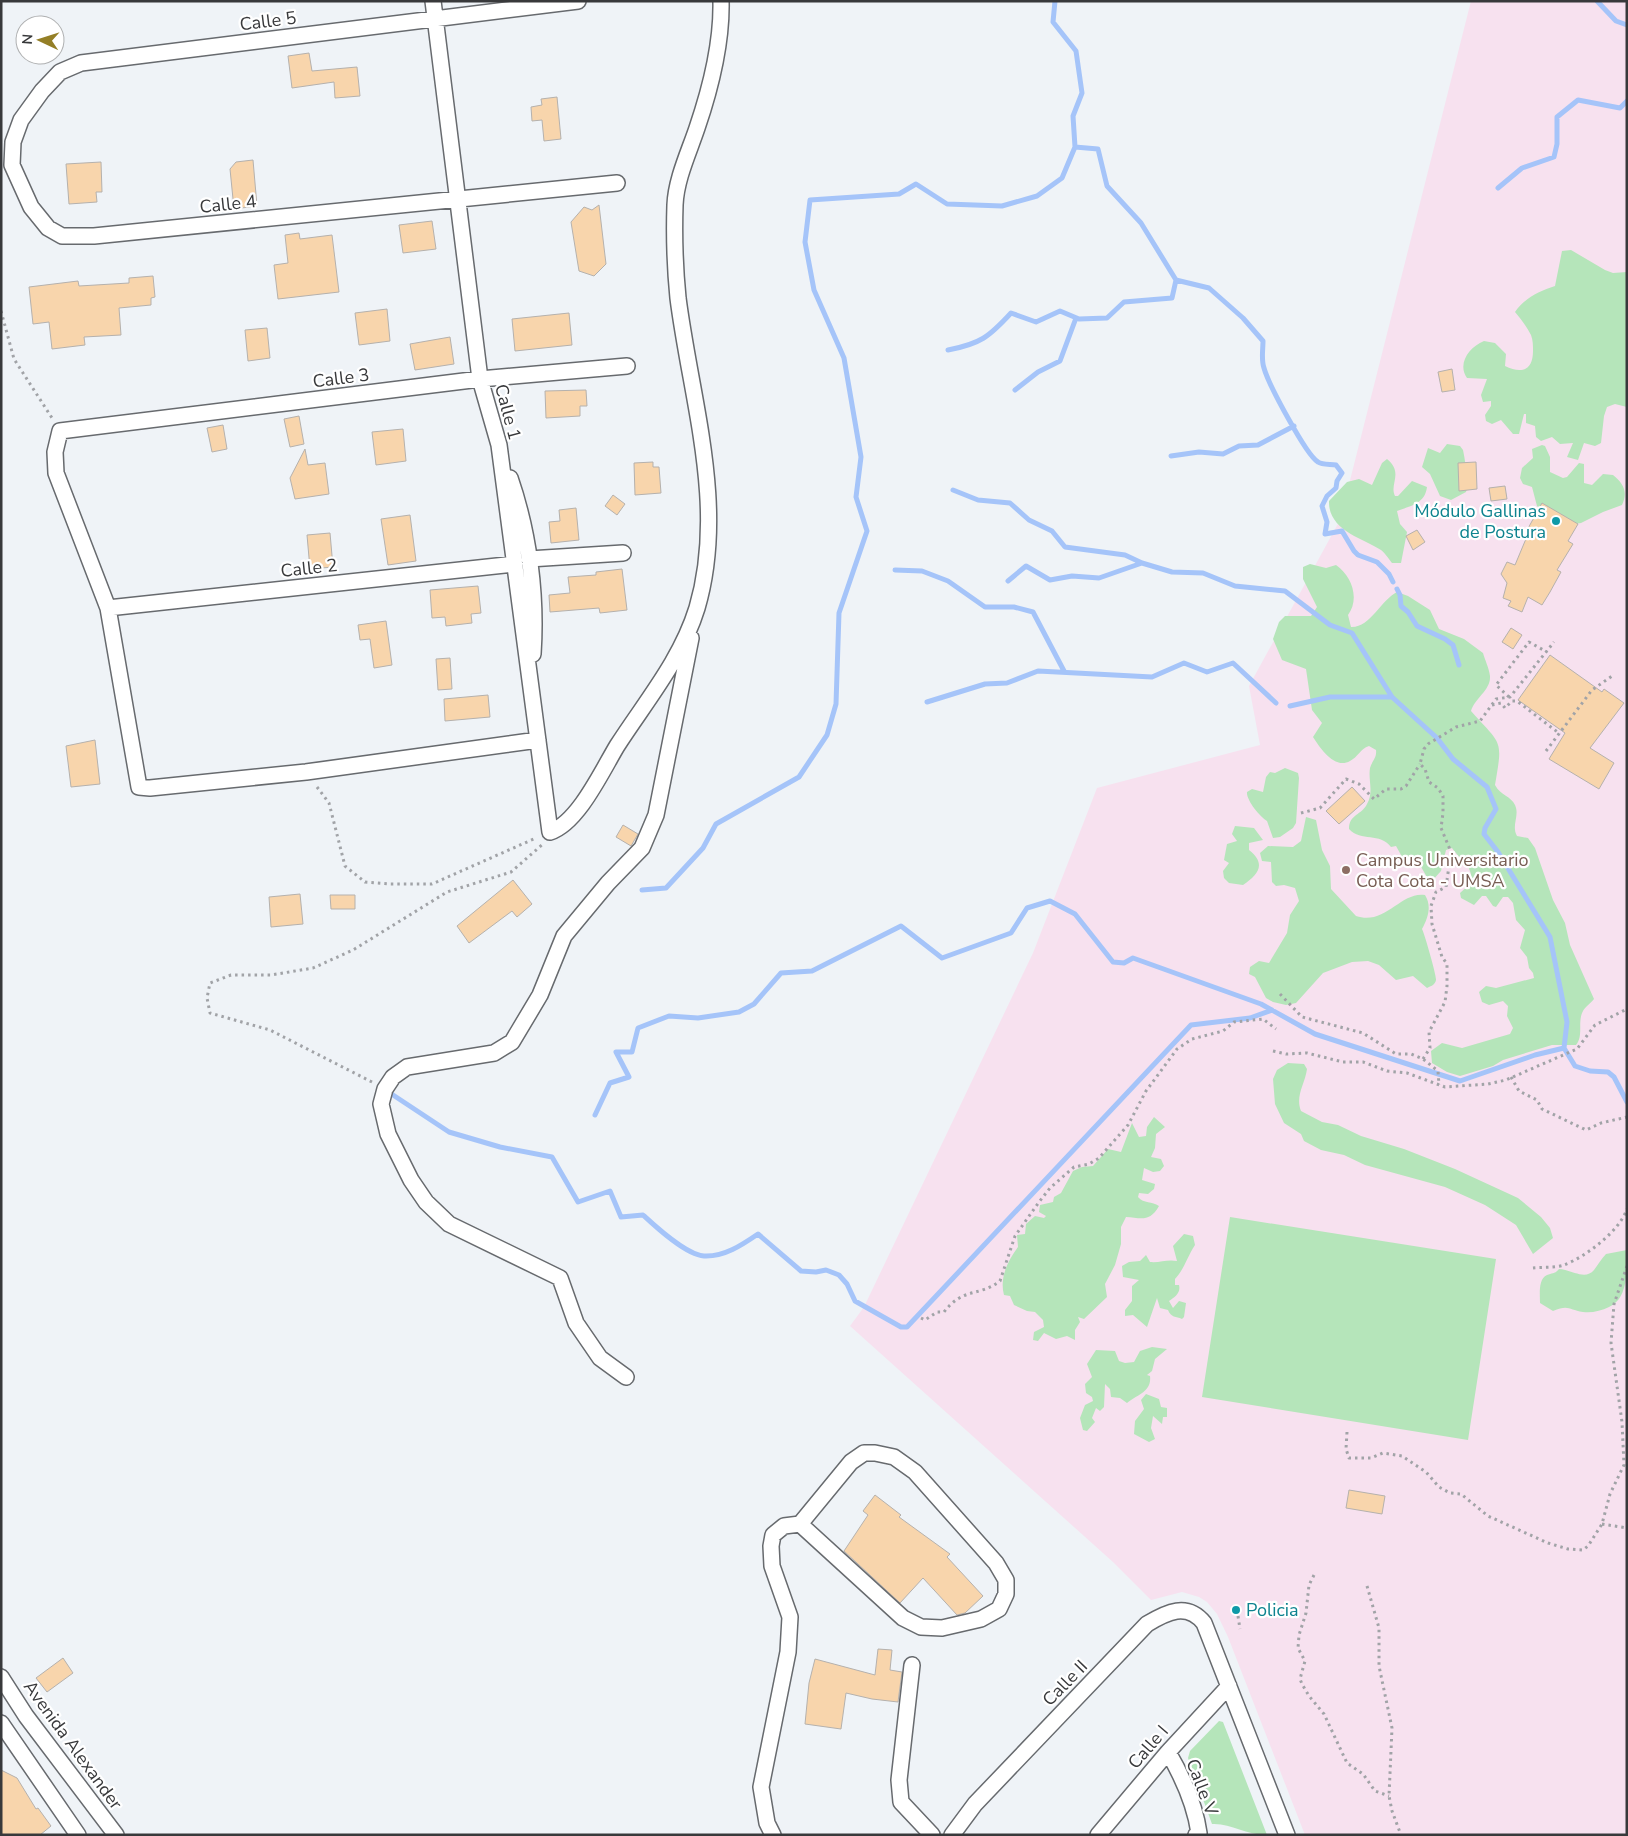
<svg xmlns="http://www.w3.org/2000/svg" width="1628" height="1836" font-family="'Nunito Sans',sans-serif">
<rect width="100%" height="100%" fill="#eff3f7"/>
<path fill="#f7e1ef" d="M1471,1H1627V1835H1305L1228,1637L1217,1614L1207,1602L1199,1597L1182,1592L1151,1600L1113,1562L850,1326L864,1307L1033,953L1097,788L1260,745L1249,686L1340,520Z"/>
<path fill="#b5e5ba" d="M1571,250L1605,270L1613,273L1627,272V407L1615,404L1607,407L1604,416L1601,443L1595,446L1584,443L1578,460L1567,457L1573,443L1560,444L1552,437L1541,441L1536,437L1535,426L1526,423V414H1524L1519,434H1513L1501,420L1492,424L1486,421L1485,415L1491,406V401L1483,402L1481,395L1487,379L1467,378C1457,364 1469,347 1484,341L1495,343L1506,354L1505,366C1521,374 1533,371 1533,351C1533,346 1533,340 1531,335C1527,327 1521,319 1515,312C1525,298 1539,291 1555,286L1562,251Z
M1447,444L1460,446L1463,450C1465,459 1469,485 1466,492L1451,500L1440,496L1430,474L1422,467L1428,448L1440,453Z
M1542,445L1545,446L1550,457V472L1563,478L1567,477L1579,463L1584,464V483L1592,485L1603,474L1613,475C1624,484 1628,492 1622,505L1603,512L1581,523L1575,524L1542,510L1537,506L1532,487L1523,484L1520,478L1522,468L1533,458L1532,449Z
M1387,459C1404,473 1389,484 1395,496H1398L1412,481L1427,487C1425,504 1410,506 1397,511L1400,524L1407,532L1401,563H1392C1389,559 1385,553 1381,550C1362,538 1328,530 1329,501L1347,482L1359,479L1372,485L1382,463Z
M1310,564L1326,568L1336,565C1352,576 1360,599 1348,615L1351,627C1370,628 1381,600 1397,592L1408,596L1430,610L1439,629L1464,639L1483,653C1485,660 1489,668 1490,676C1491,690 1475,698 1471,711C1502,746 1503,738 1495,785C1501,796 1511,796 1515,805C1520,816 1511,825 1517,836L1528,838L1535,848L1553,900L1565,923L1570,945L1594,999C1591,1003 1585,1007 1583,1011C1577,1022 1584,1035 1576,1045H1552L1503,1060L1493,1066L1460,1076L1447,1072L1432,1063L1431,1051L1442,1043L1462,1048L1510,1034L1513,1028L1507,1016L1508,1006L1503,1001L1489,1005L1482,1002L1479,992L1486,986L1496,988L1534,978L1533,973L1529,968L1527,957L1520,948L1525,930L1516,920L1513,903L1508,897H1503L1496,907L1493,906L1486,896H1482L1474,905L1461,898L1460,893L1471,883C1474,866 1460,860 1452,848L1446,850L1441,871L1432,881L1428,879L1420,865L1406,864L1396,846L1391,847C1380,832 1361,842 1349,829C1349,814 1362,815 1367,804C1374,792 1368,781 1370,768C1372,761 1377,758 1376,750L1369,746C1360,749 1358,757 1350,761C1335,770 1320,748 1313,737L1322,723L1312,710L1306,669L1282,660L1273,639L1279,622L1285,616H1311L1317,607L1303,579V567Z
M1285,768L1298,773L1299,778L1296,823L1293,828L1280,837L1273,838L1267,821C1260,817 1246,800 1247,792L1252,789L1263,792L1266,777L1270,772L1275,773Z
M1306,817L1316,820L1322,850L1330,866L1331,889L1356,916C1385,926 1401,891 1425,895C1432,906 1428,918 1422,929C1424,932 1437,977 1436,980C1435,985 1431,986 1427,988L1413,976L1396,980L1379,965L1368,961L1352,962L1323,973L1296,1003L1286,1005L1273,1002L1266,998L1255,977L1249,974L1250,967L1259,961L1269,963L1287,933L1290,915L1299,901L1295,888L1284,885L1276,886L1272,882L1271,862L1262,861L1260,853L1268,846L1293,847L1301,841Z
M1235,826L1254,828L1263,840L1249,843V850C1267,864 1258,875 1243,885L1229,883L1224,878L1223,871L1229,863L1224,860L1227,844L1237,841L1232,834Z
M1288,1063L1304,1064L1307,1069C1305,1084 1295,1096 1301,1111L1322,1122L1338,1125L1361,1136L1404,1149L1455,1169L1518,1198L1541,1217L1550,1228L1553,1238L1533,1254L1516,1225L1485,1205L1445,1187L1365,1165L1344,1155L1321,1150L1304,1141L1301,1134L1284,1123L1275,1104L1273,1079L1277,1070Z
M1154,1117L1165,1127L1156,1134L1155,1148L1151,1157L1161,1159L1164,1166L1160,1171L1153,1172L1144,1168L1142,1180L1155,1184L1154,1189L1148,1194L1139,1193L1138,1197C1144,1204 1152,1201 1159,1206C1149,1224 1139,1217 1126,1217L1121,1227V1244L1115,1265L1105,1284L1107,1297L1084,1319L1078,1317L1080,1322L1075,1330V1340L1067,1336L1056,1339L1044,1333L1038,1341L1033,1340L1034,1332L1044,1327L1043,1320L1035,1312L1027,1311L1014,1305L1010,1296L1004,1295C999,1277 1009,1259 1018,1247L1017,1235L1025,1234L1026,1224L1035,1216L1044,1218L1046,1216L1039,1212L1040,1205L1053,1202L1054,1197L1061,1193L1073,1171L1082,1167L1093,1166L1108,1149L1121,1152L1132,1123L1139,1137L1146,1136L1147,1127Z
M1230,1217L1496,1259L1468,1440L1202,1397Z
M1184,1234L1193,1236L1195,1245C1187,1257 1185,1268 1175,1279V1285H1179C1181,1293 1175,1297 1169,1301L1173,1308L1179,1301L1186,1303L1184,1317L1182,1319C1176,1316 1171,1318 1168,1310L1160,1308L1157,1298L1147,1327L1133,1315L1125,1316V1310L1132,1301V1286L1139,1280L1123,1277L1122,1266L1129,1262L1140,1261L1146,1255L1150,1262C1160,1263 1167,1259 1177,1261L1173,1246Z
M1627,1250C1627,1271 1628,1299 1609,1307C1601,1311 1592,1313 1583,1312C1569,1310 1569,1304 1553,1311L1540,1303C1540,1294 1538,1279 1547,1275C1552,1273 1555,1274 1559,1269C1570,1269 1585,1281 1594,1270C1598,1265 1601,1259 1606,1254Z
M1152,1347L1167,1349L1155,1359L1152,1371L1147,1375L1150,1376C1152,1392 1136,1395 1127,1403L1120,1398L1111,1397L1110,1389L1105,1384L1104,1407L1100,1411L1096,1408L1092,1418L1095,1422L1087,1431L1083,1430L1080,1418L1085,1405L1093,1401L1092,1397L1086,1393L1085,1384L1092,1377L1087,1364L1096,1350L1115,1351L1119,1361L1125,1363L1134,1362L1140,1351Z
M1146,1394L1159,1399L1161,1407L1167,1408V1417H1163L1162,1424L1153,1416L1151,1428L1155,1439L1149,1442L1134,1434L1135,1421L1144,1409L1141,1400Z
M1219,1721L1223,1722L1267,1835C1245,1835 1231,1823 1212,1824L1188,1758L1190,1751Z"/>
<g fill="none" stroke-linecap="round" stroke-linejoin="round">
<path stroke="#a5c4f9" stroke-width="5" d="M1055,1L1053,22L1076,51L1082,93L1073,116L1075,147
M1597,1L1616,21L1627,25
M1498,188L1522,168L1554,157L1557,144V117L1578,100L1620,108L1627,101
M948,350C980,344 989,337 1011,313L1036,322L1060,311L1079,319L1107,318L1124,302L1172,298L1176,280
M1015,390L1038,372L1060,361L1076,318
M1171,456L1199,452L1223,454L1239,446L1258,445L1294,426
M953,490L978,500L1010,503L1029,520L1052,531L1065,547L1125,555L1142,563L1172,572L1203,573L1235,586L1285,591L1330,625L1352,633L1392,697L1437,738L1453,759L1487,787L1496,809L1485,828L1484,834L1498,852L1550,937L1567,1022L1564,1048L1575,1066L1590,1071L1608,1072L1614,1077L1627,1102
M895,570L922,571L948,581L985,607H1014L1033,612L1064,671
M1008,581L1026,566L1050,580L1072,576L1099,578L1142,563
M1397,589L1400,595L1401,606L1408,612L1417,626L1445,639L1453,645L1459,665
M927,702L985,684L1007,683L1038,671L1152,677L1184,663L1207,672L1233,663L1276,703
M1290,706L1330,697H1392
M642,890L666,888L703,848L716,824L799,777L827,735L836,704L839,613L867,531L856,497L861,457L844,358L814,290L805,242L810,200L899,194L916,184L947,204L1002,206L1037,196L1062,178L1075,147L1098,149L1107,186L1141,223L1176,280L1209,288L1243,318L1263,341C1263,350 1261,360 1264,368C1268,383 1306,455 1318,462C1322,465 1331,464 1336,465L1342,473L1337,481L1336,488L1327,496L1322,506L1327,522L1325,534L1342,531L1354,551L1358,555L1377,562L1389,574L1393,582
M390,1093L449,1132L500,1147L552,1157L578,1202L610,1191L621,1217L643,1215C656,1227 686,1255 704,1256C724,1257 742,1245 758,1234L801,1271L816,1272L826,1270L839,1275L847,1284L855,1301L901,1327H907L1191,1025L1250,1018L1272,1010
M595,1115L610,1083L629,1077L616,1052H632L638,1028L669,1016L698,1018L739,1012L754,1004L781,973L812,971L901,926L942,958L1011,933L1027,908L1050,901L1075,914L1113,962L1124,963L1133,958L1261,1004L1315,1034L1460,1081L1535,1055L1564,1048"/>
</g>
<path fill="#f8d5ac" stroke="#b5b1ad" d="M309,53L312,71L357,67L360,96L335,98L334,82L292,88L288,56Z
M557,97L561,139L544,141L542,120L532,121L531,107L542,105L541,99Z
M253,160L257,206L234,209L230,169L236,162Z
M101,162L102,192H96L97,202L69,204L66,164Z
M599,205L606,264L594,276L579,271L571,222L584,207L592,210Z
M432,221L436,249L403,253L399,225Z
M299,233L300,239L332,235L339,292L278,299L274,265L288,263L285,235Z
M153,276L155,297L151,298V305L119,308L121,335L84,337L85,345L52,349L49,322L33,324L29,287L78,281L79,286L129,283V278Z
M387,309L390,341L359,345L355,313Z
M569,313L572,345L515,351L512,319Z
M267,328L270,358L248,361L245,330Z
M450,337L454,364L415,370L410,344Z
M1452,369L1455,390L1442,392L1438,372Z
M586,390L587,406H580V416L546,418L545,391Z
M299,416L304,444L290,447L284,419Z
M223,425L227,449L212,452L207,428Z
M403,429L406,461L376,465L372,432Z
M305,449L308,465L325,463L329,494L295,499L290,478Z
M653,462V467H659L661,493L635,495L634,463Z
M1476,462L1477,489L1459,491L1458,463Z
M1505,486L1507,499L1491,501L1489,488Z
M613,495L625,504L617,515L605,506Z
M1542,503L1578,524L1568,541L1573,544L1557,570L1561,572L1550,592L1542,605L1528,597L1522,612L1508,606L1511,601L1503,598L1507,583L1501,574L1507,562L1515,565L1528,534L1526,532Z
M576,508L579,540L551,543L549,522L560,521L559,510Z
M410,515L416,561L388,565L381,519Z
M1417,530L1425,542L1413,550L1406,536Z
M330,533L333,567L310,569L307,535Z
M622,569L627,610L600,613L599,608L550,612L549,595L570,593L568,577L596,575V572Z
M478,586L481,613L471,614L472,623L446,626L445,617L432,618L430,590Z
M386,621L392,665L374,668L370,639L360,640L358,625Z
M1511,628L1522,635L1513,649L1502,642Z
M1550,655L1602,692L1604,689L1624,703L1590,748L1614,763L1599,789L1549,759L1565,733L1518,700Z
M450,658L452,689L438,690L436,659Z
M488,695L490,717L445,721L444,699Z
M95,740L100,784L71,787L66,746Z
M1352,787L1365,801L1339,824L1326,811Z
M623,825L638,834L631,846L616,837Z
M513,880L532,904L517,917L512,911L469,943L457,926Z
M300,894L303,924L271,927L269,897Z
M330,895H355V909H331Z
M1349,1490L1385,1496L1382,1514L1346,1508Z
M875,1495L901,1515L899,1517L950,1554L947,1557L983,1596L965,1613L957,1615L923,1578L900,1603L844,1551L868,1515L863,1511Z
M878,1649L892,1650L890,1670L902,1672L898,1702L872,1699L846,1693L841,1729L805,1724L809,1683L815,1659L875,1675Z
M63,1658L73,1673L47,1692L36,1678Z
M1,1770L17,1778L36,1809L38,1808L51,1826L40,1835H1Z"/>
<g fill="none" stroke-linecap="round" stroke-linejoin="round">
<defs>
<path id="street" d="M433,1L480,379L499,445L550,832C578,823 602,771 617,746C646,701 681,660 697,608C727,506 691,400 678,298C675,268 674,235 675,205C676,179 689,152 697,128C711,87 722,44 721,1
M578,1L81,63L60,72L42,91L21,120L13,142L12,165L31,207L48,228L62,236H94L617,183
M510,478C529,533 537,595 533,654
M529,559L623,553
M108,608L515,564
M538,740L306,772L150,788L139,787L108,608L56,473L55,452L60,431L480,379L627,366
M626,1377L600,1358L576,1323L560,1278L449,1224L426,1202L411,1180L388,1134L381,1104L385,1089L393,1077L407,1067L494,1053L512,1042L540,995L564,936L608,883L642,848L656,815L691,638
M864,1453H875L894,1457L915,1472L996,1563L1006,1580V1594L999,1609L981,1619L942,1628L921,1627L903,1618L800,1524L851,1462Z
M912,1665L899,1780L901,1802L932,1835
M1,1677L26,1716L116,1835
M1,1723L78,1835
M1168,1752C1182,1776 1195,1805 1199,1833L1196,1835
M773,1835L767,1823L761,1787L788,1652L790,1617L772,1566L771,1546L773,1535L784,1526L800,1524
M952,1835L975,1804L1147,1624C1167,1612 1187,1602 1204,1623L1287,1835
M1098,1835L1168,1752L1229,1686"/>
</defs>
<use href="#street" stroke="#676a6e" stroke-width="18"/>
<path stroke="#a1a3a7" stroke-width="3" stroke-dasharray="2.5 4" stroke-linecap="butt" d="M1,311L14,359L52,418
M1509,697L1496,685L1529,642L1547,652
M1492,705L1501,703L1505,708L1512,701H1517L1560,734
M1546,751L1592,690L1612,676
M317,787L329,803L345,866L365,882L389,884H432L536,838
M1301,813L1320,808L1346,779L1359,784L1374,799L1386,789H1401L1406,786L1420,764
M1280,994L1302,1017L1363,1033L1396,1054H1411L1423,1059L1438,1071L1439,1085
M1273,1051L1286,1054L1307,1053L1343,1062H1363L1387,1071L1407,1073L1445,1087L1488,1084L1506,1080L1577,1049L1595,1025L1627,1009
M1423,1059L1430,1048L1429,1032L1445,1002L1447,986V964L1442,957L1432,924L1431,906L1436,892L1446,887L1451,852L1441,828L1443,813V796L1438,788L1429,782L1425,769L1420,764L1424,749L1428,744L1456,727L1480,721L1496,699L1510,697L1554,642
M1511,1077L1519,1091L1537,1100L1542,1109L1586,1130L1601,1123L1627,1117
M372,1082L270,1030L210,1013L207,998L210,983L231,975H271L313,968L353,950L447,892L511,872L543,844
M1533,1268C1542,1267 1555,1268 1564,1265C1585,1257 1619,1232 1627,1209
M921,1318L925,1320L937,1312H944C963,1287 979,1297 1000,1281L1015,1236L1039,1202L1050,1188L1074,1167L1089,1164L1099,1158L1128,1125L1146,1091L1177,1049L1192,1039L1223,1031L1234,1022L1263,1019L1276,1029
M1347,1432L1346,1449L1349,1458H1371L1383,1453L1402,1456L1426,1472L1439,1487L1450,1493L1461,1494L1488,1516L1548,1543L1568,1549L1583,1550L1588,1546L1602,1524L1610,1494L1624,1465L1622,1422L1611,1343L1614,1304L1627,1266
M1602,1524L1627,1528
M1314,1575L1309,1585L1306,1613L1299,1635L1298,1648L1305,1661L1300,1679L1302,1684L1309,1696L1324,1714L1347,1763L1363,1774L1375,1791L1389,1796
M1367,1586L1379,1628V1666L1392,1728L1389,1796L1392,1811L1401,1835
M1238,1616L1240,1629"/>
<use href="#street" stroke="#fff" stroke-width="15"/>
</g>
<g fill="#0f9aa8" stroke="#fff" stroke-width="2">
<circle cx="1556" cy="521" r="5"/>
<circle cx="1236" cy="1610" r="5"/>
</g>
<circle fill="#8d6e63" stroke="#fff" stroke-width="2" cx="1346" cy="870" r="5"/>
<g text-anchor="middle" stroke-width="4.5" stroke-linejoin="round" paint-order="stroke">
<g font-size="18" fill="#38393b" stroke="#fff">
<text transform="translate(268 21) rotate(-7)" y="6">Calle 5</text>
<text transform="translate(228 204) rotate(-6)" y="6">Calle 4</text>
<text transform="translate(341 378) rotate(-7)" y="6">Calle 3</text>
<text transform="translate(508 412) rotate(75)" y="6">Calle 1</text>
<text transform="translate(309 568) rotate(-6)" y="6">Calle 2</text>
<text transform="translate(1065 1683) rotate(-46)" y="6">Calle II</text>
<text transform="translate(73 1745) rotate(54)" y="6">Avenida Alexander</text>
<text transform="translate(1148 1747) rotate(-49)" y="6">Calle I</text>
<text transform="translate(1202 1787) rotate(69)" y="6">Calle V</text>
</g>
<g font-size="18" fill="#0d838f" stroke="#fff" text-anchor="end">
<text x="1546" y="517">Módulo Gallinas<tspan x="1546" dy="21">de Postura</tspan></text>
<text x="1246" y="1616" text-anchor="start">Policia</text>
</g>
<g font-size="18" fill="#785e54" stroke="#fff" text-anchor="start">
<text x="1356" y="866">Campus Universitario<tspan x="1356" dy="21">Cota Cota - UMSA</tspan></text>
</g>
</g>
<rect width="1628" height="1836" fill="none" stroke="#38393b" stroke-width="5"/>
<g transform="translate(40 40) rotate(274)"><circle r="24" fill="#ffffff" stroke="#afb0b1"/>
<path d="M0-4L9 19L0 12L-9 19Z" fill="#947f26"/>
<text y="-8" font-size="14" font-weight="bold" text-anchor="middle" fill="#38393b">N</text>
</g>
</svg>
